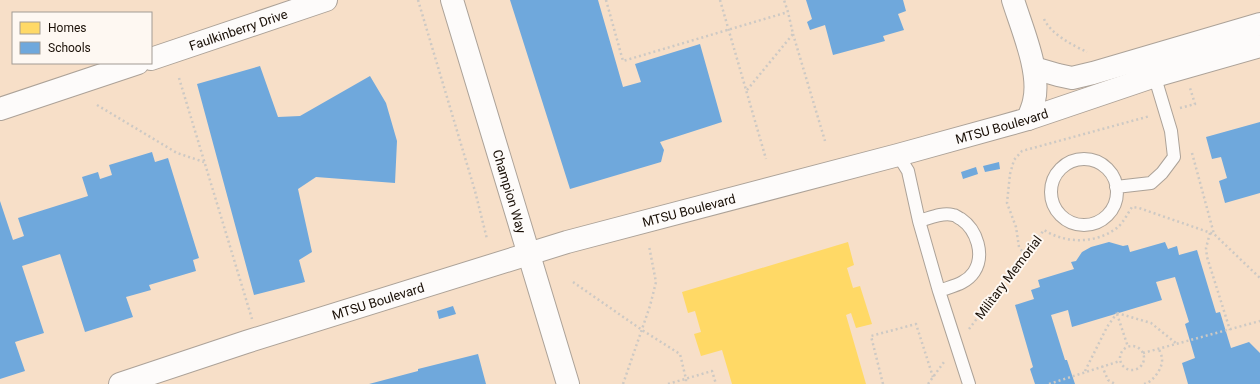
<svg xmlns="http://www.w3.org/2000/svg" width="1260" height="384" font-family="Roboto,sans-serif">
<rect width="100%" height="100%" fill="#f4e7dc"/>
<path fill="#f7dfc8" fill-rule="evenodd" d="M0,0H1260V384H0ZM13,13H151V63H13Z"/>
<path fill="#ffd966" d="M848,242L854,265L847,268L853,288L860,286L872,324L856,328L851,313L846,315L866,384H732L722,350L701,356L694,334L701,332L695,311L688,313L682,292Z"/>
<path fill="#6fa8dc" d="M510,0H598L623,87L641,82L635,64L700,44L722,122L660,142L664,150L661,162L570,189Z
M806,0H903L906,11L898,14L904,30L883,36L885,41L833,55L825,25L810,30L807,22L812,19Z
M260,66L278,117L300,116L370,76L386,103L397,141L395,183L316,177L298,189L312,252L299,260L305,282L254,295L197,84Z
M1260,122V193L1225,203L1219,181L1227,178L1221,157L1212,159L1206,137Z
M152,152L155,162L168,158L199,258L193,260L196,271L149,285L151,290L126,297L133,317L85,332L60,254L22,266L44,333L15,342L25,371L0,379V201L13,240L24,236L18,218L88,196L82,177L98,172L100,179L112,175L109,165Z
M999,162L1000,169L985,172L983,166Z
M976,167L978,174L963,179L961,172Z
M1109,242L1123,246L1128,245L1130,252L1165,242L1168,249L1177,246L1179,255L1197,250L1216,313L1220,312L1231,348L1249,342L1260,353V384H1188L1182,363L1195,358L1185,324L1189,322L1175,277L1156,282L1162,300L1072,327L1068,310L1051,315L1065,360H1067L1075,384H1035L1030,369L1033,367L1015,305L1034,299L1031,290L1040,287L1038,280L1074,269L1071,262L1076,261L1082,252L1091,247Z
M453,306L456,314L439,319L437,311Z
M478,354L486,384H369L418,371V369Z"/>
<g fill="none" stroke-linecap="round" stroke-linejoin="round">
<defs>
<path id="lane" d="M898,155L908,171L919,221C930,218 942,212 953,215C956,215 958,218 961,219C977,230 985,255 974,272C966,284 952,286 939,291
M1051 192a33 33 0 1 1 66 0a33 33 0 1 1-66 0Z
M1116,187L1151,183L1162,173L1174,157L1171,131L1153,71
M919,221L939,291L969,384"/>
<g id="street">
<path id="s1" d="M452,0L568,384"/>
<path d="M1013,0C1022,29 1041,72 1034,101C1033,107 1030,113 1028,119"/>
<path id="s2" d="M151,59L326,0"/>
<path d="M1034,68L1058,75L1072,78L1093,73L1260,24"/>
<path d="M0,109L138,63"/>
<path id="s3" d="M120,384L246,342L567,242L898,155L1003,126L1028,119L1155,76L1260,46"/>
</g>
</defs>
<use href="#lane" stroke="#aca298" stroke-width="14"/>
<use href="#street" stroke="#aca298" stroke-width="24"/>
<path stroke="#cdc9c4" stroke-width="2.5" stroke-dasharray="2 3" stroke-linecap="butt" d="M418,0L475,191L487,239
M606,0L623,61L788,12
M720,0L766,159
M1044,19C1051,34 1072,45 1087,52
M793,34L825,141
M179,78L252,319
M747,90L793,34L788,12L784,0
M97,105L177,153L204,162
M1180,108L1195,104L1190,88
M1192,153L1214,234
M1210,233L1206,248L1207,257L1230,330
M1025,255L1019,247L1016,227L1007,203L1010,174L1014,160L1022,151L1150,116
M573,282L642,330L680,354L686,379V384
M1117,313L1151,323L1177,344
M1117,314L1128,347
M969,329L1044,230C1066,244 1097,244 1118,227C1123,223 1128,213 1132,207L1139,208L1214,234L1260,278
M1120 358a12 12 0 1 1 24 0a12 12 0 1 1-24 0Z
M1143,353L1260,321
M1102,366L1108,380L1115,384
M1085,371L1107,327L1117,313
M623,384L650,306L656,282L649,246
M668,384L712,371L716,384
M883,384L871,336L916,324L933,377
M928,384L944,362
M1049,384L1120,361
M1144,384C1153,382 1163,368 1162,359C1162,356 1160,352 1159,349"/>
<use href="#lane" stroke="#fdfbfa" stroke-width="12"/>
<use href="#street" stroke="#fdfbfa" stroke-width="22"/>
</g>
<g text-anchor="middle" stroke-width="4" stroke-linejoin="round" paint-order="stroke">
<g font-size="13" fill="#190f06" stroke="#fef8f2">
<text dy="5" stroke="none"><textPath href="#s2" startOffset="92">Faulkinberry Drive</textPath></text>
<text dy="5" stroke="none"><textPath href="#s3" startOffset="919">MTSU Boulevard</textPath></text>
<text dy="5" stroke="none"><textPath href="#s1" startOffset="200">Champion Way</textPath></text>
<text dy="5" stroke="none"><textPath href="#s3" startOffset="595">MTSU Boulevard</textPath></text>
<text transform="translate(1008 277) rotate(-53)" y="5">Military Memorial</text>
<text dy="5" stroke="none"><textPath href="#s3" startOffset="271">MTSU Boulevard</textPath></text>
</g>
</g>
<rect x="12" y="12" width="140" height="52" fill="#fef8f2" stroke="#a29b94"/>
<rect x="20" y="22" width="20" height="12" fill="#ffd966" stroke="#a29b94"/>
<text x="48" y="32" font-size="12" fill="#190f06">Homes</text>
<rect x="20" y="42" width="20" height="12" fill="#6fa8dc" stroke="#a29b94"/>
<text x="48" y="52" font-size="12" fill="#190f06">Schools</text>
</svg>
